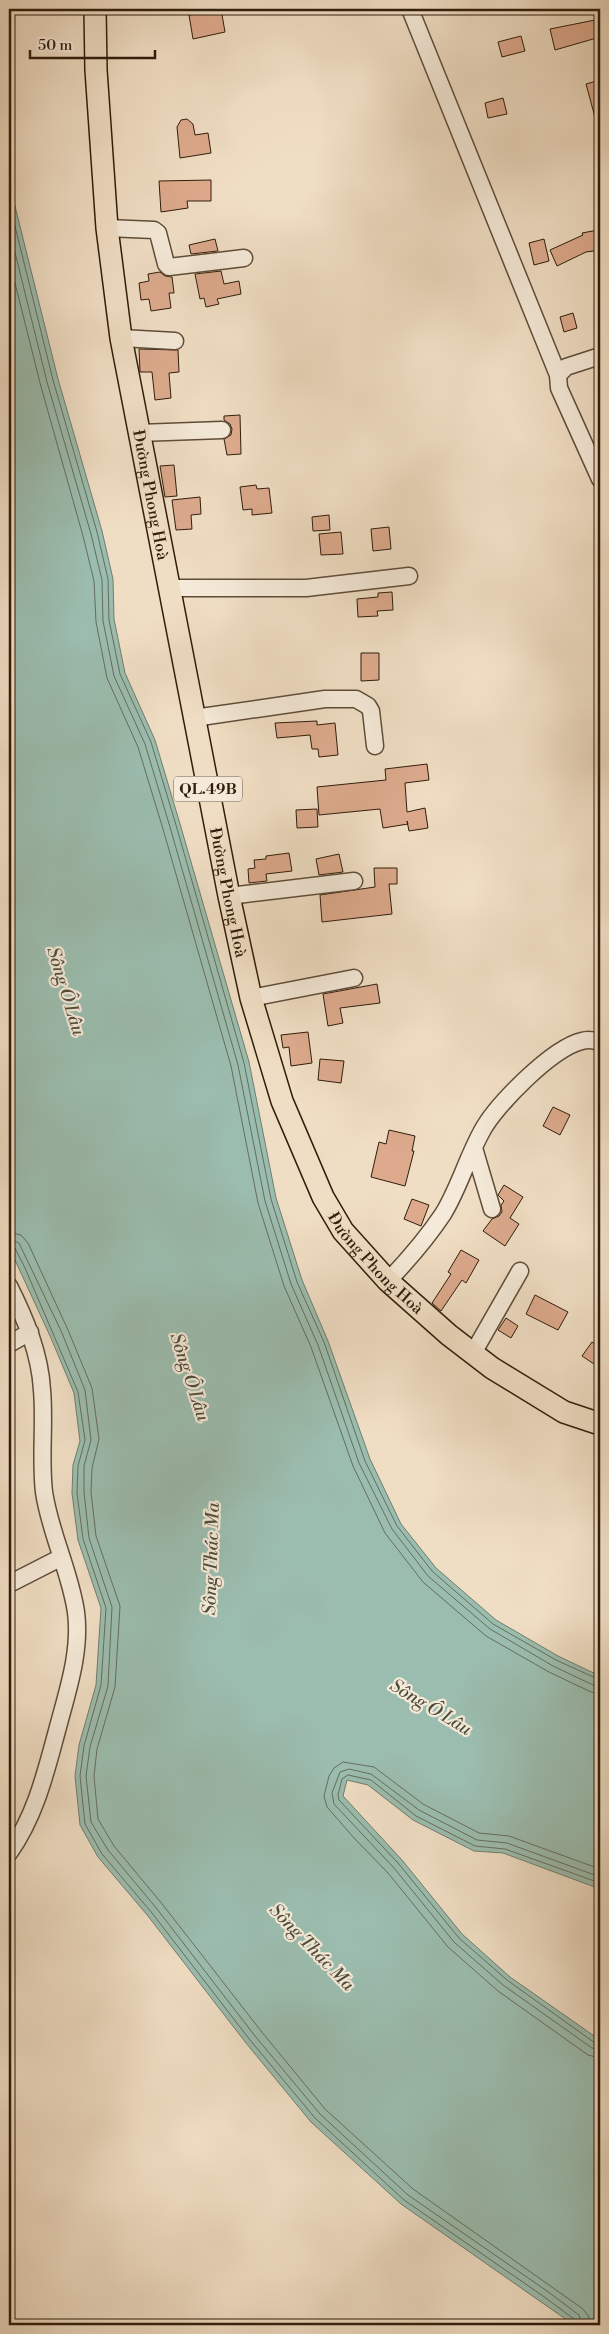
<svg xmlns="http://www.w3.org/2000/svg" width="609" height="2334" font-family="'Libre Bodoni',serif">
<rect width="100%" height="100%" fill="#f0dec4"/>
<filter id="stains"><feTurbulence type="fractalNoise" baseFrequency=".004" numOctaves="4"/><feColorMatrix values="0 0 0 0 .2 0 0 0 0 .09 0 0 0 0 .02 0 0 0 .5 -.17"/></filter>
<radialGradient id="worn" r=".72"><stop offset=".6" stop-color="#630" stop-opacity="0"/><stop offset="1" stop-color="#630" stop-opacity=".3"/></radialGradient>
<path fill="#9bbdaf" stroke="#707d6d" d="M9,182L58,379L102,531L113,579L114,619L125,673L155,740L180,824L249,1062L276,1198L302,1280L328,1341L370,1459L401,1524L436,1568L496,1620L558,1656L600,1676V1889L503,1853L474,1851L413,1820L368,1785L347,1780L343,1796L402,1860L462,1934L510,1977L600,2040V2325H574L401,2204L311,2122L246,2043L148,1916L98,1857L80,1825L75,1776L79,1745L96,1685L101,1608L78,1540L72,1493L73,1465L80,1441L74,1393L51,1338L9,1247Z"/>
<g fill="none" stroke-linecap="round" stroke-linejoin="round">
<path stroke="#656d5d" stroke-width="1" d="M9,202L53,380L97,532L108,579L109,620L120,674L151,742L176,825L244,1063L271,1199L297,1282L324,1342L365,1461L397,1526L432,1571L493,1624L556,1660L600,1680
M9,228L47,382L91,534L102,580L103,621L114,676L145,744L170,827L238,1065L265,1201L291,1284L318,1345L359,1463L392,1529L428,1576L490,1629L553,1666L593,1685L600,1687
M9,259L40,383L83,536L94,581L96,622L107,678L138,747L163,829L231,1066L258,1203L284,1286L311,1347L353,1466L385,1533L423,1582L486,1636L549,1672L591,1692L600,1694
M9,1232L21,1235L28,1243L68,1330L92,1388L99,1439L92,1468L91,1492L96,1536L120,1606L115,1687L97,1749L94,1776L98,1819L114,1846L163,1905L261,2031L325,2109L413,2189L583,2309L589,2317L590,2325
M9,1239L19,1243L62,1333L85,1390L91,1440L84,1466V1492L89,1538L112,1607L108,1686L90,1747L86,1776L91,1822L108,1850L157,1909L255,2036L320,2114L408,2195L547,2291L579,2315L582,2325
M9,1246L15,1248L25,1268L78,1392L85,1440L78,1466L77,1493L83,1539L106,1608L101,1685L84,1746L80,1776L85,1824L102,1854L152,1913L250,2040L315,2118L404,2200L543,2296L574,2319L576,2325
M600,1869L509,1836L479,1833L423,1804L374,1767L343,1762L334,1768L329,1776L324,1796L327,1807L354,1838L388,1873L448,1947L498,1991L588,2055L600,2058
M600,1877L507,1843L477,1840L419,1810L371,1774L349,1769L340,1772L332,1793L334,1804L394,1868L454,1942L503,1985L592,2048L600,2050
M600,1883L505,1849L475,1846L416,1816L371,1780L348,1775L342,1779L338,1795L339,1800L398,1863L459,1938L507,1980L595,2043L600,2044"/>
</g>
<path fill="#ddaa8d" stroke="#2f1d0b" d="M221,9L225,32L193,39L189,15Z
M600,19V37L555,50L550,29Z
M521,36L525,51L502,57L498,42Z
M600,80V121H596L586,84Z
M503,98L507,114L488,118L485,103Z
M187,119L193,124L195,135L208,133L211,153L180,158L177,127L181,120Z
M211,180V201H187L188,208L161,212L159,181Z
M598,230L600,250L586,252L557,266L550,250L583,235L582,233Z
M215,239L218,251L191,254L189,245Z
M544,239L549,261L534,265L529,243Z
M221,271L224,284L239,281L241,294L217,299L219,304L206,307L204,298L200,299L195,274Z
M160,272L165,276L172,277L174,293H169L171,308L151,311L149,299L141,300L139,283L149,281L148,274Z
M573,313L577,328L564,332L560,317Z
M139,349L178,350L179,372L169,373L171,398L155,400L152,372H140Z
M240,415L241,454L227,455L224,439L231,435L232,429L230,424L224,420V416Z
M174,465L177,496L165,497L160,466Z
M256,485L257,489L269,488L272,513L252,515V509L243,510L240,487Z
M200,497L201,514L191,515L192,529L176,530L172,500Z
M329,515L330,530L313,531L312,517Z
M389,527L391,549L373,551L371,529Z
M341,532L343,554L321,555L319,534Z
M392,592L393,610L377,611L378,616L358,617L357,599L378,597V593Z
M361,653H379V680L361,681Z
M317,721V725L335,723L338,755L319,757L318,749H312L310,735L277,738L275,723Z
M427,764L429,780L405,783L407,812L425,808L428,828L409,831L407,821L408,824L383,828L380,809L319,815L317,787L386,780L385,769Z
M317,809L318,827L297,828L296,810Z
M289,853L292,871L266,874L267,881L249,883L248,869L255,868L254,860L266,859V856Z
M339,854L343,872L319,875L316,859Z
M374,868H397V884H389L392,914L322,922L320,895L375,887Z
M377,984L380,1003L340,1008L343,1023L328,1026L323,994Z
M308,1032L312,1063L291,1066L289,1047L283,1048L281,1035Z
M320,1059L344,1061L341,1083L318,1080Z
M553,1107L570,1115L560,1135L543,1126Z
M389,1130L415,1136L412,1151H414L405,1186L371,1177L379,1142L386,1144Z
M504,1185L523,1197L510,1218L519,1224L505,1246L483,1231L492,1219L499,1216L502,1212L501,1205L504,1201L498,1195Z
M412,1199L429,1205L421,1226L404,1219Z
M461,1250L479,1260L466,1283L462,1280L441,1311L432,1303L451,1274L448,1272Z
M535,1295L568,1312L558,1330L526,1314Z
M506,1318L518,1326L511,1338L498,1330Z
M592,1342L600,1348V1356L594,1364L582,1356Z"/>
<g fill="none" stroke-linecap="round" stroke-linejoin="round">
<defs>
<path id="minor" d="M410,9L558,375L559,388L600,479
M107,228L154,230L158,233L166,264L169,267L244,258
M121,338L175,341
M558,375L566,367L600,356
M139,433L222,430
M168,588H306L409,576
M194,718L325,699H356L368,706L371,711L375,746
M229,896L354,881
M251,998L354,978
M474,1148L492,1209
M388,1281C408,1260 427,1238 443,1214C459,1188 467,1158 482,1131C496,1105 552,1048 582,1041C588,1039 594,1040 600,1042
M9,1286C25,1318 40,1353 42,1390C45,1423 40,1458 44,1492C50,1533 70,1571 76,1612C81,1651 68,1689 58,1727C46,1771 36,1815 9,1853
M9,1344L30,1332
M472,1355L520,1271
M9,1584L60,1558"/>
<g id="major">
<path id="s1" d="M95,9L96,70L107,228L121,338L229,896L251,998L282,1101L323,1197L343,1231L388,1281L449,1335L492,1368L564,1412L600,1424"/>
</g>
</defs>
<use href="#minor" stroke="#5f4d39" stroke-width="19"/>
<use href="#major" stroke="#2f1d0b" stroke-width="24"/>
<use href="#minor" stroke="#f5ead9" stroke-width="16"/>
<use href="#major" stroke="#f0dec4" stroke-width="21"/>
</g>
<g text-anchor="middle" stroke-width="4.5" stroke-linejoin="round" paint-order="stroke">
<rect fill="#f5ead9" stroke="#6a5a49" stroke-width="1" x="174" y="776.5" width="68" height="25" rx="4"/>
<g font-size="15" font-weight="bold" fill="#2f1d0b">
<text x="208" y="794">QL.49B</text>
</g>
<g font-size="16" fill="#2f1d0b" stroke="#f5ead9">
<text dy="6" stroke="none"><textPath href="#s1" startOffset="490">Đường Phong Hoà</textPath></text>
<text dy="6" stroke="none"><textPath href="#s1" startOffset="895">Đường Phong Hoà</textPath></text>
<text dy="6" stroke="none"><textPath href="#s1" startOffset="1300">Đường Phong Hoà</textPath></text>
</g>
<g font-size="18" font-style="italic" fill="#4f4d3c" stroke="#f5ead9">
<text transform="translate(66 991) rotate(73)" y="6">Sông Ô Lâu</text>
<text transform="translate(190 1377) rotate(72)" y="6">Sông Ô Lâu</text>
<text transform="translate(211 1559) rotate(-88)" y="6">Sông Thác Ma</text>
<text transform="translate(431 1707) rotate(31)" y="6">Sông Ô Lâu</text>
<text transform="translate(312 1947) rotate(46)" y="6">Sông Thác Ma</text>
</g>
</g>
<rect width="609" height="2334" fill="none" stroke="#f0dec4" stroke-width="30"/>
<rect x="10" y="10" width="589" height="2314" fill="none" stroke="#2f1d0b" stroke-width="2.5"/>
<rect x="15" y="15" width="579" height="2304" fill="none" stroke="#2f1d0b"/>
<path d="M30 50v8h125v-8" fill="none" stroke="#2f1d0b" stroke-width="2.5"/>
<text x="38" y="50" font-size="15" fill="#2f1d0b" stroke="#f5ead9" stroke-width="4" paint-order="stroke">50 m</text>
<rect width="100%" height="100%" filter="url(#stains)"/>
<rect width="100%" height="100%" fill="url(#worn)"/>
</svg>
